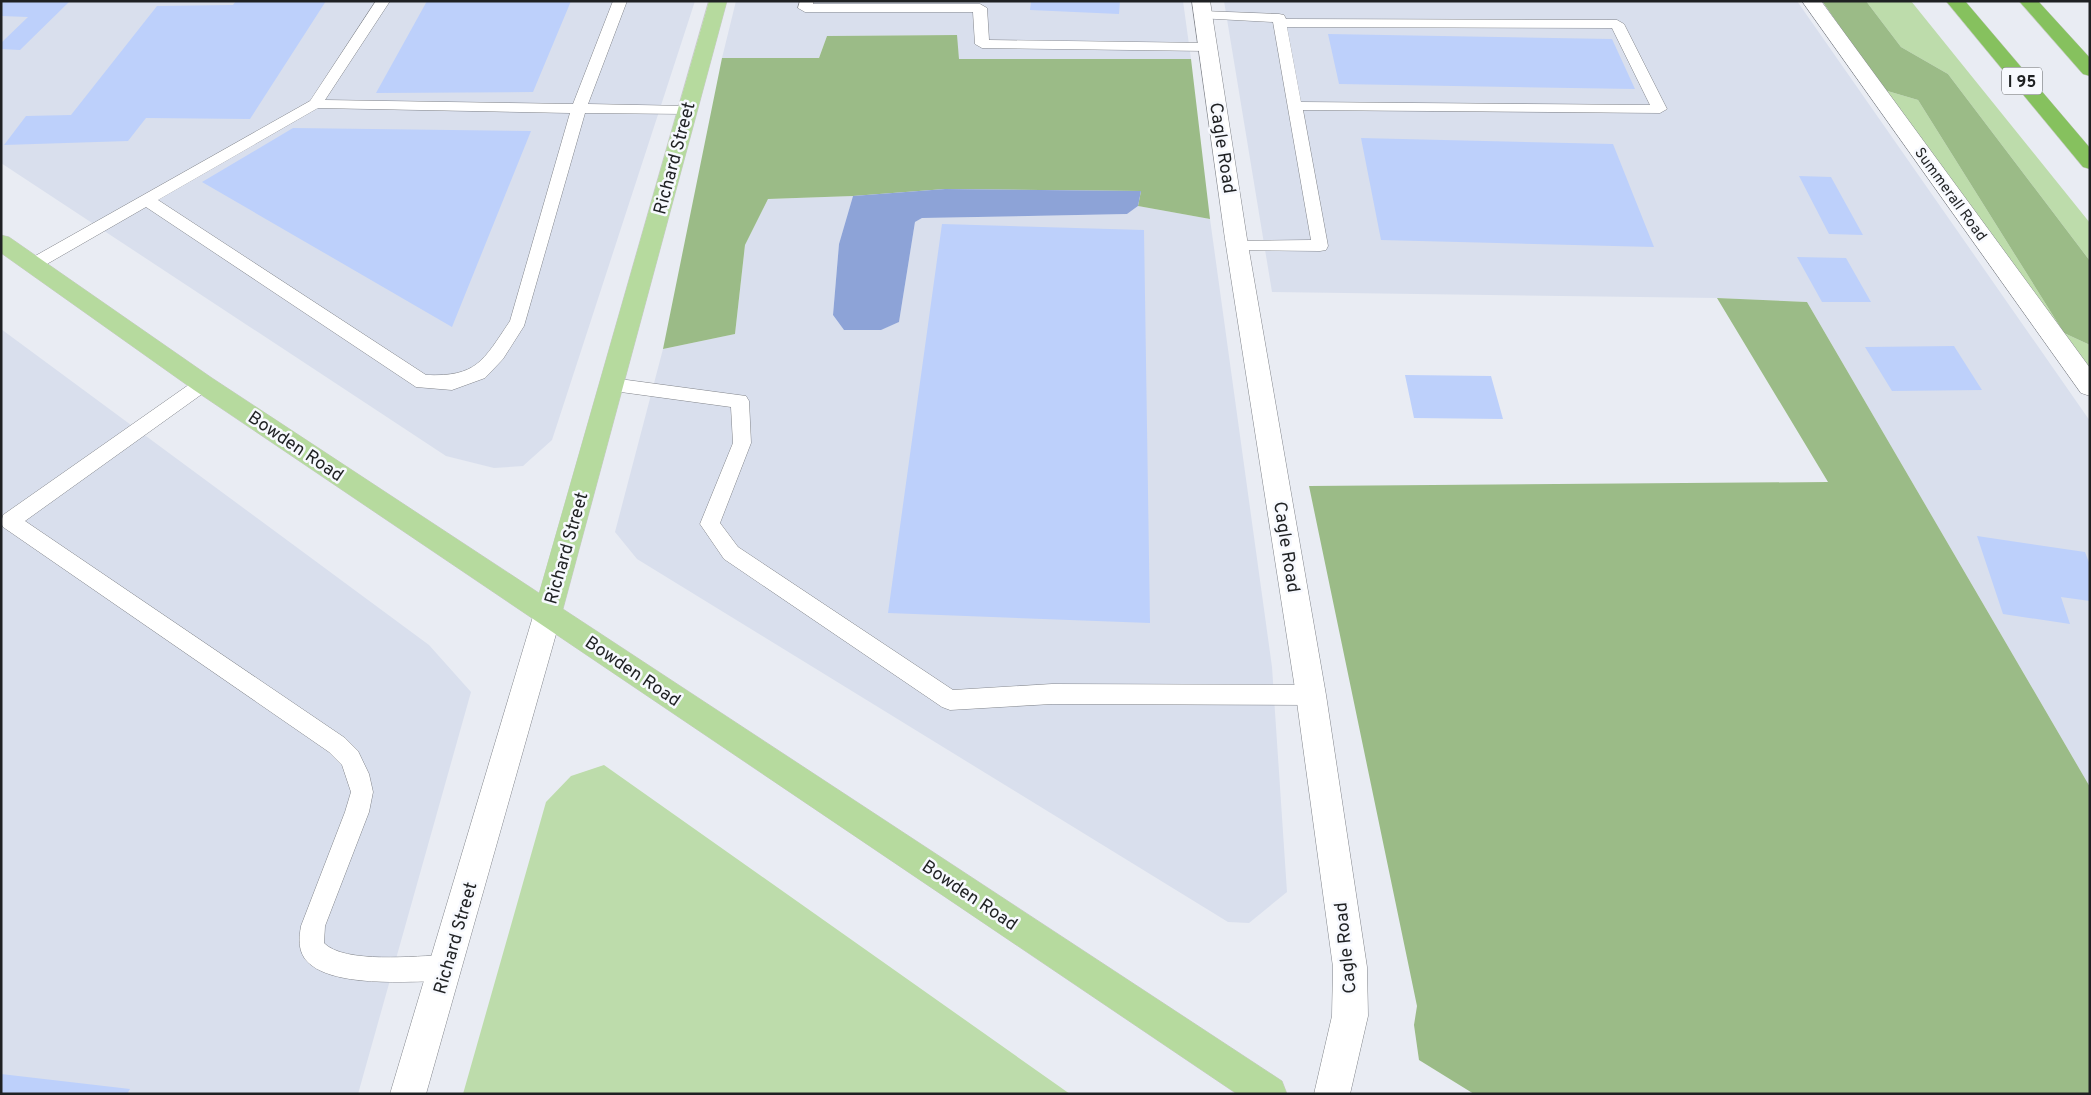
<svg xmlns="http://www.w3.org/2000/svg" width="2091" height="1095" font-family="Overpass,sans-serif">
<rect width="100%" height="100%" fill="#e9ecf3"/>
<path fill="#d9dfed" d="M1,1H695L552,440L523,466L494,468L446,456L1,163Z
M736,1H1183L1191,59H959L956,35L827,36L819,58H722Z
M1224,1H1797L2090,421V787L1807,302L1717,298L1272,292Z
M853,196L839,244L833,315L844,330H880L899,322L915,222L922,218L1127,214L1138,206L1210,219L1272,667L1287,892L1249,923L1228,922L637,559L615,532L663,349L735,334L745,245L768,199Z
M1,329L429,645L471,692L358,1094H1Z"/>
<path fill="#bddcab" d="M1866,1H1911L2090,223V261L1948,74L1901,47Z
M1884,90L1918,100L2064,333L2090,345V370Z
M604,765L1070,1094H463L546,802L571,776Z"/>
<path fill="#9bbb87" d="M1822,1H1866L1901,47L1948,74L2090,261V345L2064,333L1918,100L1884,90Z
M957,35L959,59H1191L1210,219L1138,206L1141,191L945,189L853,196L768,199L745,245L735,334L663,349L722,58H819L827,36Z
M1717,298L1807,302L2090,787V1094H1474L1419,1060L1414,1025L1417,1006L1309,486L1828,482Z"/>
<path fill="#8da3d7" d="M945,189L1141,191L1138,206L1127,214L922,218L915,222L899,322L881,330H844L833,315L839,244L853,196Z"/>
<path fill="#bdd0fb" d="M1,1H70L20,50L1,49V43L28,17L1,16Z
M236,1H326L250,119L146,118L128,141L4,145L26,116L71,115L157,6L233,5Z
M427,1H571L533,92L376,93Z
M1031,1H1120L1119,14L1030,10Z
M1328,34L1612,39L1635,89L1339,84Z
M293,128L531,131L452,327L202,182Z
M1361,138L1613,144L1654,247L1381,240Z
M1799,176L1831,177L1863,235L1829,234Z
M942,224L1144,230L1150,623L888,613Z
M1797,257L1846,258L1871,302H1822Z
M1954,346L1982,390L1892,391L1865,347Z
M1405,375L1491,376L1503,419L1414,418Z
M1977,536L2085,552L2090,565V601L2061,597L2070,624L2003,614Z
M1,1074L130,1089L127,1094H1Z"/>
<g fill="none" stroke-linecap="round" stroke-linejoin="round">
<defs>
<path id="lane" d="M376,1H390L325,100L573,104L613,1H627L588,104L687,106L694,110L687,114L585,113L524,326L503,359L485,378L452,390L416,387L146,207L40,268H28L26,264L28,260L310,101ZM318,108L570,113L510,321C483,361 477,377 426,375L158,200Z
M800,1H814L813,4H980L987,8L989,40L1207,43L1214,47L1207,51L982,48L975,44L973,12H805L798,8Z
M1203,11L1279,14L1284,15L1286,19L1617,20L1624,24L1667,109L1660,113L1303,110L1328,246L1326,250L1320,251L1238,250L1232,249L1230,245L1232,241L1311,240L1273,22L1198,18L1196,15ZM1287,27L1612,28L1650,105L1301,102Z
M203,377L209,379L212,384L209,389L25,521L345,738L358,751L369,774L373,792L369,812L325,926L324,943C344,964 417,956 446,955L455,959L459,968L455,977L446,981C412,981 328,989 305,959C298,949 299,938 301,926L345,812L351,792L342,765L329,752L3,527L1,523L3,515L197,379Z
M612,378L746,396L749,401L751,443L720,523L738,547L953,690L1052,684L1311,685L1319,688L1322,695L1319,702L1311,705L1052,704L950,710L942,707L724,559L700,524L733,443L731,407L606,390L603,385L606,380Z"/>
<path id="street" d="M1192,1H1210L1247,239L1326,695L1367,967L1368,1016L1350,1094H1314L1332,1016L1333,967L1296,695L1225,239Z
M1802,1H1821L2090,368V396L2081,393Z"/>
<path id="secondary" d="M548,601L558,604L562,613L426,1094H390L534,613L538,604Z"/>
<path id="primary" d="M709,1H727L563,609L1282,1081L1287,1094H1237L194,390L1,253V235L9,237L212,378L539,593Z"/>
<path id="highway" d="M1946,1H1965L2090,148V169L2083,167Z
M2019,1H2038L2090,58V76L2083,74Z"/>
</defs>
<use href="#lane" stroke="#82858b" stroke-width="1"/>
<use href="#street" stroke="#82858b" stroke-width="1"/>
<use href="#secondary" stroke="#82858b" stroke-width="1"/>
<use href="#primary" stroke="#c9caca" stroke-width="1"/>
<use href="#highway" stroke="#c9caca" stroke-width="1"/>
<use href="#lane" fill="#fff" fill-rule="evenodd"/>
<use href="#street" fill="#fff" fill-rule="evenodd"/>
<use href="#secondary" fill="#fff" fill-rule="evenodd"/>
<use href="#primary" fill="#b6da9e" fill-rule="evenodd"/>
<use href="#highway" fill="#86c15e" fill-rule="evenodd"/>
</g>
<g text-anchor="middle" stroke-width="5" stroke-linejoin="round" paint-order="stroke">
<g font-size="15" fill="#1f2123" stroke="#f7f9fe">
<text transform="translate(1951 194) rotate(54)" y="5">Summerall Road</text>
</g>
<rect fill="#f7f9fe" stroke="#606265" stroke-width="1" x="2002" y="67.5" width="40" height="27" rx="4"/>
<g font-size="16" font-weight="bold" fill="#1f2123">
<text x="2022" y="87">I 95</text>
</g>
<g font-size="18" fill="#1f2123" stroke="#f7f9fe">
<text transform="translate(1223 148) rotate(81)" y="6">Cagle Road</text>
<text transform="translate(674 158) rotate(-75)" y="6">Richard Street</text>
<text transform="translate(296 446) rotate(34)" y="6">Bowden Road</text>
<text transform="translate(1287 547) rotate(81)" y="6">Cagle Road</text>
<text transform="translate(566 548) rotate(-74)" y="6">Richard Street</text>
<text transform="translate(633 671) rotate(34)" y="6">Bowden Road</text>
<text transform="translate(970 895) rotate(34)" y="6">Bowden Road</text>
<text transform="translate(455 938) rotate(-74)" y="6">Richard Street</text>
<text transform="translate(1345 948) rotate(-96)" y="6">Cagle Road</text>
</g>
</g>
<rect width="2091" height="1095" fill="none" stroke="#1f2123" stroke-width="5"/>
</svg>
